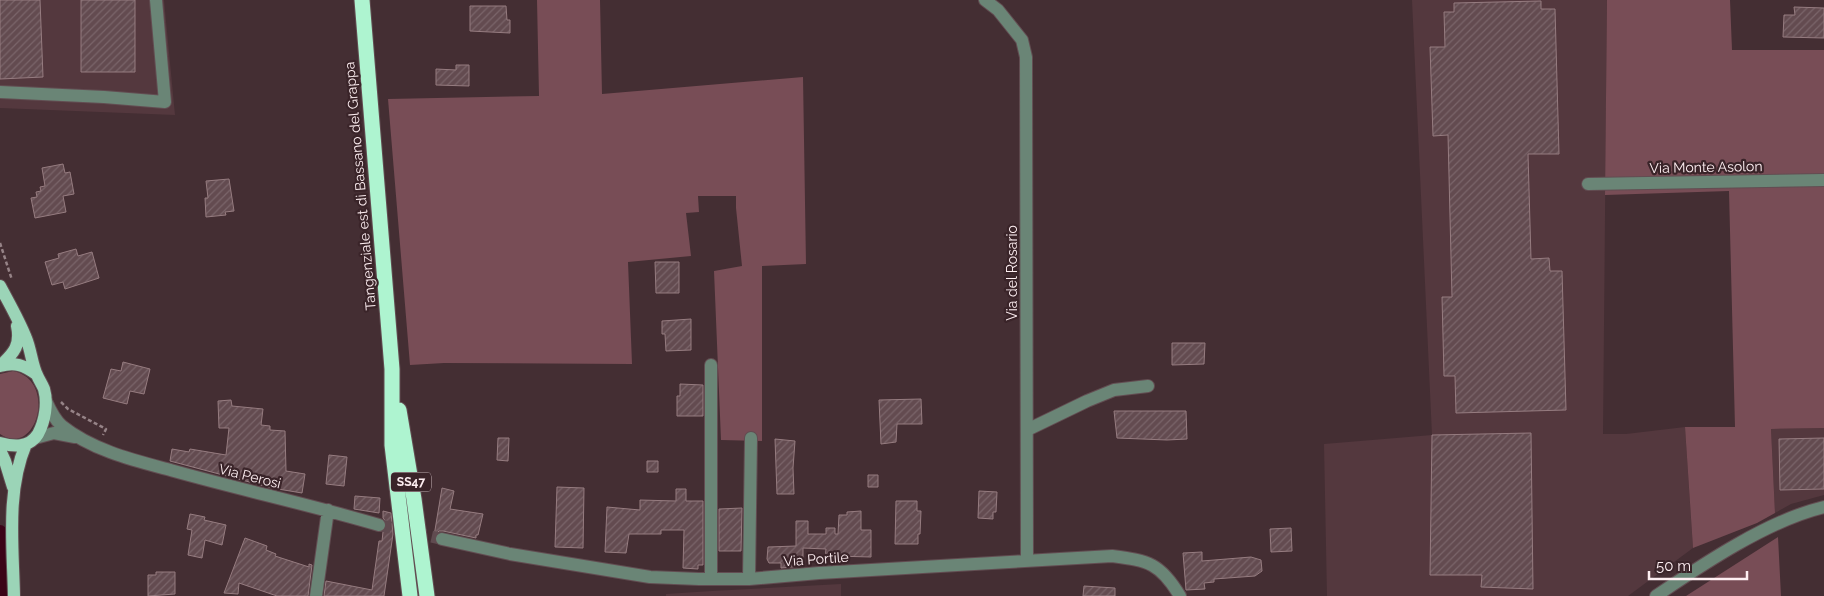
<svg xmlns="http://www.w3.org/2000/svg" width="1824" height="596" font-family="Raleway,sans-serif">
<defs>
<pattern id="building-hatch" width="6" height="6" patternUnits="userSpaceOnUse" patternTransform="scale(1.25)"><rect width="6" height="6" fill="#634b50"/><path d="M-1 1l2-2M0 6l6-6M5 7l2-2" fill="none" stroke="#7a656a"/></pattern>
</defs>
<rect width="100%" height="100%" fill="#442e33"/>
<path fill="#54383e" d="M0,0H164L175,115L0,108Z
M1412,0H1607L1603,434H1626L1685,427L1693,548L1628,596H1327L1324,444L1432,435Z
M1824,428V495L1791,504L1775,513L1771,429Z
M841,584V596H666V594L712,591Z"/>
<path fill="#784d56" d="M537,0H600L602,94L803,77L806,264L762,266V441L721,440L714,271L742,266L736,208V196H698L699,212L686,213L691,256L628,262L632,364L444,363L410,365L388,99L539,96Z
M1607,0H1730L1732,50H1824V428L1771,429L1775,513L1757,523L1693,548L1685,427H1735L1729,191L1605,195Z
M13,371C58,380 37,459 0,434V374Z
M1778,537L1781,596H1686Z"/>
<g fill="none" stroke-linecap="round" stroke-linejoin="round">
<path stroke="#3b0417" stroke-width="14" d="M0,532L2,596"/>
</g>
<path fill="url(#building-hatch)" stroke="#967c80" d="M0,0H40L43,77L0,79Z
M81,0H135V72H81Z
M1541,1V9H1555L1559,154H1528L1531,259L1549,258L1550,271H1562L1566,410L1456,413L1455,376H1444L1442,297H1452L1448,135L1433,136L1430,47H1445L1444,12H1454V3Z
M470,6H506L507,20H510V33L470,31Z
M1794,7L1824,8V38L1783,37L1784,15H1795Z
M456,65H469V86L436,85V69L456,70Z
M63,164L65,173L70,172L74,194L63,196L66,212L35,218L31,198L37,197L36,192L41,191L40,187L45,186L42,168Z
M229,179L234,211L225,212L226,215L206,217L205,198H208L206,181Z
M76,249L78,256L92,252L99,278L65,289L63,282L52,285L45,262L59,258L58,254Z
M655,262H679V293H656Z
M691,319V350L666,351L665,334H662V321Z
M1172,343H1205L1204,364L1172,365Z
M123,362L150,369L144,394L130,391L127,404L103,398L111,369L121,371Z
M680,384L703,385V416H677V396H680Z
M921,399L922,424H897L896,442L881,444L879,400Z
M231,400L232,406L263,409L261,425L270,426V430L285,431L286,471L305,474L302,493L272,488L170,461L172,449L189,452L190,449L226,455L229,428H219L218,401Z
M1114,411H1186L1187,439L1167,440L1117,438Z
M1531,433L1533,589L1481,587L1482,575H1430L1432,435Z
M498,438H509L508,461L497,460Z
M1824,438V489L1780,490L1779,439Z
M775,439L795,441L793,468L794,494H777Z
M329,455L347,457L344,486L326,484Z
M647,461H658V472H647Z
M868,475H878V487H868Z
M557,487L584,488L583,548L555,547Z
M442,488L454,491L450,509L483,514L478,535H476V538L443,531H439L434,536Z
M676,489H686V501H703V565H698V569L683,568L684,530H661V534H629L626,553L605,552L607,507L640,510V500L676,501Z
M979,491L997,492L996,512H993V519L978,518Z
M355,496L380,498L379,513L354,509Z
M896,501H917V511H921L920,534H918V544H895Z
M742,508L741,551H719V509Z
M383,511L391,513L393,534L384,596H324L326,581L372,590L379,541H382L383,532L387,527V523L383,518Z
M861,511V530H871V557L835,556L836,559L825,558L826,549L803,548V566L781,568V563H769L767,559L768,547L796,546V521H808V534H826V528H835V534H838L839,515H847V512Z
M190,514L205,517L204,520L226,525L222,545L205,540L202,558L188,555L192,530L187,529Z
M1291,528L1292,551L1271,552L1270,529Z
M245,538L267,546L266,550L276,554L275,556L309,567V564L312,565L308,596H277L239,583L238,594L224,593Z
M1202,552V561L1251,557L1261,560L1262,571L1255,576L1214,579V582L1204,583L1205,589L1186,590L1183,553Z
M156,572H175V594L148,596V575H156Z
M1084,586L1115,588V596H1083Z"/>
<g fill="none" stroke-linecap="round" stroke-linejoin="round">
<path stroke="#604b50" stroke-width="12" stroke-dasharray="12 6" stroke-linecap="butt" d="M379,525L442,539"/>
<defs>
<path id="minor" d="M985,0L998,10L1022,40L1026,57L1027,561
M0,92L104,97L165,102L156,0
M1588,184L1824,180
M46,401C50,410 54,419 62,426C93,451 137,461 174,471C242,490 311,505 379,525
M1027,430L1087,401L1114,390L1148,386
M35,438L54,433L75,437
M442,539L510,554L650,577L699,579H749L819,573L1112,556C1149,561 1160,563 1180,596
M711,579V365
M749,579L751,438
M316,596L328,510
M1656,596C1703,564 1769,520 1824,507"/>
<path id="major" d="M0,286C9,303 19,320 26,338C31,350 32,365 37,375C39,380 42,384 44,389C48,403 45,421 38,434C29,448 14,447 0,443
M1,365C14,353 21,345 17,326
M0,366C15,362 24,365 36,374
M0,450L5,461L13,487
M14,596C13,546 6,491 26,444"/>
<path id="highway" d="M362,0L392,369V445L410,596
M399,410L414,499L427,596"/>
</defs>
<use href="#minor" stroke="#624d52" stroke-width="14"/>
<use href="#major" stroke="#624d52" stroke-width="14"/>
<use href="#highway" stroke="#624d52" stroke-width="17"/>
<path stroke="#968387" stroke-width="2.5" stroke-dasharray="4 2.5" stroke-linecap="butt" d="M0,243L12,280
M61,402L68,409L106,429L103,435"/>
<use href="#minor" stroke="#6a8576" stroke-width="12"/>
<use href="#major" stroke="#9bd4b7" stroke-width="12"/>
<use href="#highway" stroke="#aef4d0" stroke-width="15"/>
</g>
<g text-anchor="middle" stroke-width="4.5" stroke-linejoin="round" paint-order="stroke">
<rect fill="#3a2429" stroke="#c3b2b6" stroke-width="1" x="391" y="472.5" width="40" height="19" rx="4"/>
<g font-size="12" font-weight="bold" fill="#feeff2">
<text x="411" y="486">SS47</text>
</g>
<g font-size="14" fill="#feeff2" stroke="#3a2429">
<text transform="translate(1706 167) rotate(-1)" y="5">Via Monte Asolon</text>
<text transform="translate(360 186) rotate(-95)" y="5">Tangenziale est di Bassano del Grappa</text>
<text transform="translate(1012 273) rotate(-90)" y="5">Via del Rosario</text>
<text transform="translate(250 476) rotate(14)" y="5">Via Perosi</text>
<text transform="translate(816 559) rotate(-4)" y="5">Via Portile</text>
</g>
</g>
<path d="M1649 571v8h98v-8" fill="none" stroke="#feeff2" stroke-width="2.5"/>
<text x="1656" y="571" font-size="15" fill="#feeff2" stroke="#3a2429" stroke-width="4" paint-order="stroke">50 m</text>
</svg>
